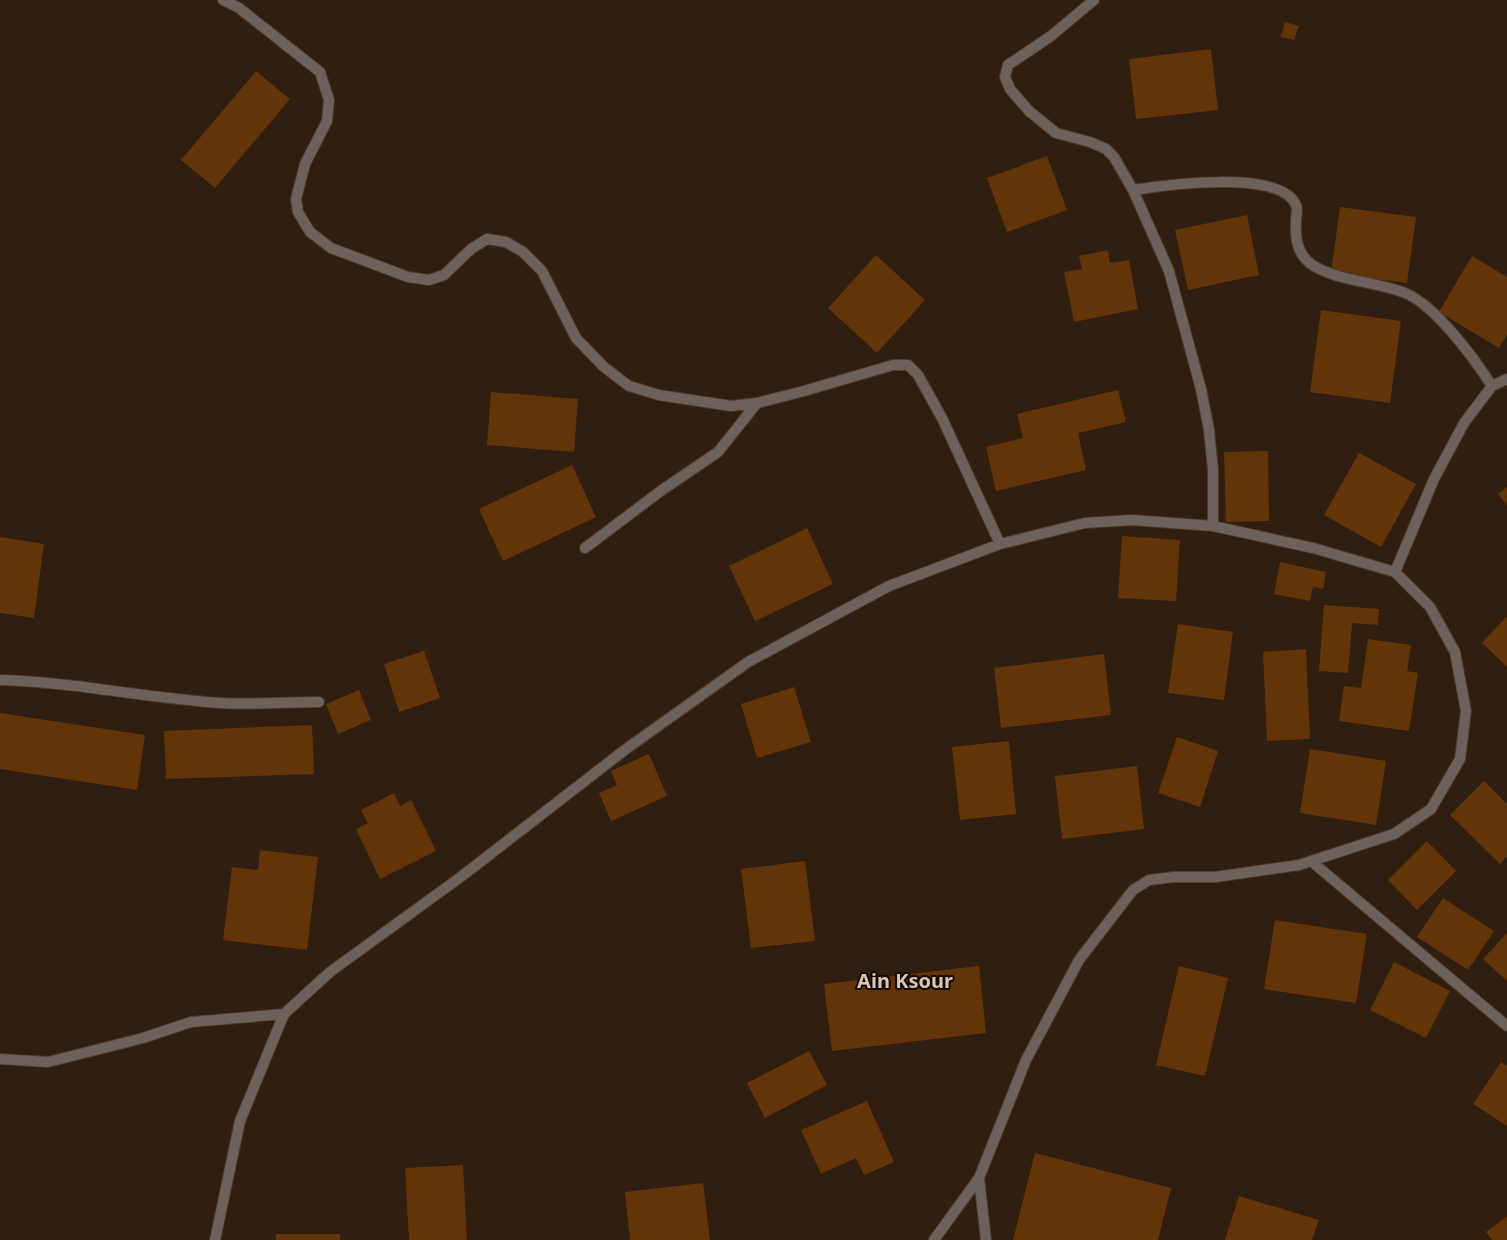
<svg xmlns="http://www.w3.org/2000/svg" width="1507" height="1240" font-family="'Noto Sans',sans-serif">
<rect width="100%" height="100%" fill="#301e11"/>
<path fill="#633408" d="M1285,22L1299,26L1294,40L1281,37Z
M1211,49L1218,110L1136,119L1129,59Z
M256,71L290,99L215,188L181,160Z
M1047,156L1067,210L1007,232L987,178Z
M1340,207L1416,217L1407,283L1331,273Z
M1247,215L1259,275L1188,290L1175,230Z
M1108,250L1110,263L1129,260L1138,309L1074,322L1064,272L1082,269L1079,256Z
M876,255L925,300L877,353L828,308Z
M1472,256L1507,277V335L1499,348L1439,312Z
M1321,310L1401,321L1390,403L1310,392Z
M1118,390L1126,422L1078,433L1086,470L996,491L986,447L1023,438L1017,414Z
M491,392L578,399L574,452L487,445Z
M1268,451L1269,521L1226,522L1224,452Z
M1359,453L1416,484L1381,547L1324,515Z
M572,465L596,517L503,561L479,509Z
M1507,487V505L1498,494Z
M807,528L833,584L755,621L729,566Z
M1122,536L1180,540L1176,601L1118,598Z
M0,537L44,544L34,618L0,613Z
M1280,562L1326,572L1323,589L1313,587L1310,601L1274,594Z
M1324,605L1379,609L1378,625L1352,623L1348,673L1319,671Z
M1507,616V667L1482,643Z
M1178,624L1233,632L1224,700L1168,693Z
M1368,639L1411,645L1407,671L1418,673L1409,731L1339,721L1344,686L1361,688Z
M1306,649L1310,739L1267,741L1263,652Z
M424,651L440,698L399,712L384,664Z
M1104,654L1111,715L1001,728L994,668Z
M794,687L811,742L757,758L741,704Z
M359,690L371,720L338,734L326,704Z
M0,713L145,735L137,790L0,769Z
M312,725L314,774L166,779L164,731Z
M1177,737L1218,751L1200,807L1158,793Z
M1009,741L1016,814L960,820L952,747Z
M1310,749L1386,761L1376,825L1300,813Z
M649,754L667,796L611,821L599,793L617,785L611,771Z
M1137,766L1144,829L1062,839L1055,776Z
M1484,781L1507,804V856L1500,864L1450,815Z
M394,793L400,806L411,800L436,851L380,879L356,829L368,823L361,810Z
M1427,841L1456,871L1417,910L1388,880Z
M260,850L318,857L307,950L223,940L232,867L258,870Z
M805,861L815,941L751,948L741,869Z
M1443,898L1494,931L1468,970L1417,937Z
M1275,920L1367,934L1356,1003L1264,989Z
M1507,933V981L1483,959Z
M1394,962L1450,991L1426,1038L1370,1010Z
M979,966L986,1033L832,1051L824,984Z
M1179,966L1228,978L1205,1076L1156,1065Z
M809,1051L827,1085L765,1118L747,1083Z
M1501,1062L1507,1066V1126L1473,1104Z
M867,1101L894,1162L864,1175L856,1158L821,1174L801,1130Z
M1035,1153L1171,1188L1158,1240H1013Z
M463,1165L467,1240H409L405,1168Z
M703,1183L710,1240H630L625,1192Z
M1239,1196L1319,1220L1312,1240H1225Z
M1507,1216V1240H1492L1486,1232Z
M276,1234H340V1240H276Z"/>
<g fill="none" stroke-linecap="round" stroke-linejoin="round">
<defs>
<path id="street" d="M223,0L239,8L320,72L329,100L327,121L305,164L296,199L298,212L310,232L331,248L408,277L429,280L444,275L471,249L487,239L506,242L523,252L542,271L576,338L604,367L629,386L659,395L731,406L757,403L804,391L893,365H908L918,375L942,418L1000,544
M1094,0L1051,36L1008,65L1005,77L1010,89L1029,111L1056,133L1090,142L1106,149L1114,157L1133,190L1169,271L1201,389L1209,430L1213,470V526
M1133,190C1165,185 1281,169 1296,205C1298,209 1296,216 1296,220C1295,238 1297,256 1314,266C1341,282 1376,281 1405,293C1435,305 1474,358 1492,386
M585,548L662,490L718,452L757,403
M1395,572L1434,479L1464,423L1492,386L1507,379
M0,680C74,682 146,698 220,703C253,705 286,702 319,702
M1311,861L1507,1026
M0,1059L48,1062L143,1038L191,1022L284,1014
M979,1178L986,1240
M215,1240L240,1121L284,1014L330,972L462,876L626,749L748,662L889,586L1000,544L1085,523L1132,520L1213,526L1313,548L1395,572L1430,607L1455,652L1466,711L1460,759L1431,809L1394,834L1299,865L1215,877H1174L1149,880L1133,890L1079,960L1026,1060L979,1178L934,1240"/>
</defs>
<use href="#street" stroke="#4c3b2e" stroke-width="12"/>
<use href="#street" stroke="#6c625b" stroke-width="10"/>
</g>
<g text-anchor="middle" stroke-width="4" stroke-linejoin="round" paint-order="stroke">
<g font-size="20" font-weight="bold" fill="#ddc4b3" stroke="#120a05">
<text x="905" y="988">Ain Ksour</text>
</g>
</g>
</svg>
